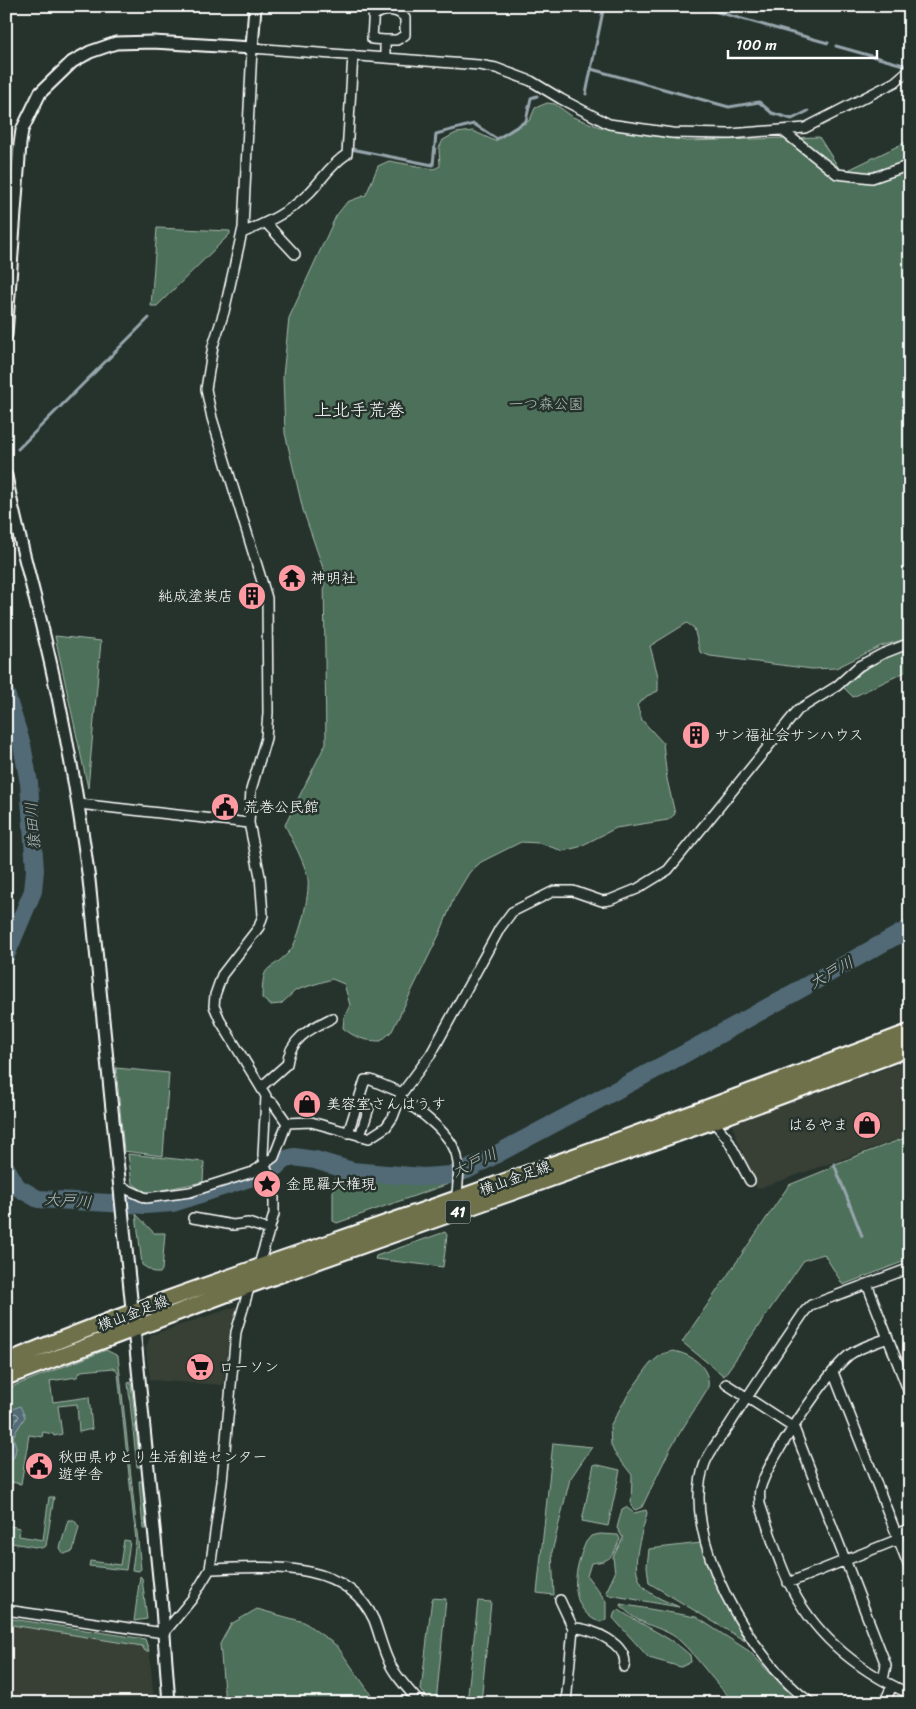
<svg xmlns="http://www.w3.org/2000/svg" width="916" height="1709" font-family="Sriracha,'Klee One',sans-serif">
<rect width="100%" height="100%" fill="#26332d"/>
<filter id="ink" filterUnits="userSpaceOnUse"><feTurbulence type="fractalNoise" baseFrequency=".02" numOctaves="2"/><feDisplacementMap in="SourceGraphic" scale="10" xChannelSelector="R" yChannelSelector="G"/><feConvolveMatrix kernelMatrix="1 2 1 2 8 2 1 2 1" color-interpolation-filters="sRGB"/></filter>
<g filter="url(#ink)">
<path fill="#374036" d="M910,1060V1135L757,1189L731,1123Z
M238,1306L230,1329L223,1385L150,1380L146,1348L151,1335Z
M6,1618L145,1639L149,1646L154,1703H6Z"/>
<path fill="#4e705a" stroke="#a6b8ac" d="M547,103L555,104L573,117L600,127L687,141L819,137L842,173L910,140V638L881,646L836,668L812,669L710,656L700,652L694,628L687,623L650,646L658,676V691L647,696L637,705L642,720L663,743L667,779L675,814L668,820L616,828L579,847L563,851L539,843L521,842L481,862L469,873L454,898L440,933L392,1031L381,1041C365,1041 355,1038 343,1028L344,1018L350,1005L344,984L332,979L296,990L281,1004L270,1005L262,998C263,960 267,975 289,952C299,942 310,894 308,879C305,863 292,840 285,825L326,743L324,571L303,510L285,433L283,376L289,318L336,216L347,202L366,195L378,166L389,161L434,169L440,166L439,148L443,140L456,133L473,131L495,141L530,120L535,108Z
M157,228L230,231V234L157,306H151Z
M55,636L101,641L88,788Z
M910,648V667L905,672L853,697L843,687L844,685L879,659Z
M116,1068L169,1073L163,1156L124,1151Z
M910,1136V1259L843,1285L824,1254L804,1260L724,1376L682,1342L789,1185L831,1168L830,1166Z
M128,1154L204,1162L203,1182L146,1193L132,1183Z
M337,1176L432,1182L449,1180L451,1183L337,1223L333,1221V1180Z
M136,1214L154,1233H165L162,1270L160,1273H155L142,1265Z
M445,1232L447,1235L443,1267L375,1259L376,1256Z
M106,1350L118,1356L141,1569L139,1571L132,1570L136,1540L118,1373L114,1368L81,1371L77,1377L50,1381L53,1402L89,1397L92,1429L79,1432L77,1404L58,1406L62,1434L54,1436L53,1434L43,1432L42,1437L29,1435L21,1484L6,1481V1463L14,1457L16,1448L13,1436L25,1416L10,1409L6,1412V1389Z
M673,1351C692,1354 711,1368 708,1388L671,1447L642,1507L635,1510L631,1506L632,1475L614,1452L611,1445L610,1426L629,1393L650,1364L662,1354Z
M131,1382L140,1467H137L128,1383Z
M553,1443L592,1447L570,1479L552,1552L554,1595L537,1593Z
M594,1464L620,1470L608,1526L582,1521Z
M139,1481H142L146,1529H143Z
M49,1497H54L46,1546L41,1548L6,1542V1525L20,1528L19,1536L43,1540Z
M626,1507L634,1513L646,1510L647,1513C642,1535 627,1570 645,1588C653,1597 669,1602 679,1607L609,1595L606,1592L615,1573L613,1557L623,1538L617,1528L622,1509Z
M68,1520H74L79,1527L73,1551L64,1554L60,1548Z
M600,1534L618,1535L620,1539C612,1557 612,1561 591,1563L587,1576L606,1601V1620C598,1623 594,1620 588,1615C568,1597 576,1564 586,1542L591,1536Z
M124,1540L130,1541L126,1570L89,1566L90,1561L120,1565Z
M701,1543L725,1602L745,1641L649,1583L647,1566L649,1549Z
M140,1576L142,1578L147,1619L134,1621Z
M432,1598L446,1599L436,1703H431L421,1690Z
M478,1601L491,1602L481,1703H467Z
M620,1604L696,1617L749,1651L799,1703H736C713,1683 700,1659 679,1640C662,1625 637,1627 620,1604Z
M257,1609L304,1622L337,1646L377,1703H225L220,1644L231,1624Z
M619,1610C643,1626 669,1636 690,1655L691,1662L681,1667L649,1658L613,1618L615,1611Z
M6,1618L145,1639L149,1651H145L142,1646L12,1625L6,1628Z"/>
<path fill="#516a76" stroke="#97a6ad" d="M20,1406L25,1417L13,1436L16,1448L14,1457L6,1463V1412Z"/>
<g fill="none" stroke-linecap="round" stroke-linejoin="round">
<path stroke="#b9c3c8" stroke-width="1" d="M6,1416L16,1413L19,1416L8,1435L10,1448L6,1457"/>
<path stroke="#97a6ad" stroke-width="3" d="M696,6L828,43
M836,46L907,66
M591,69L729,107L759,102L772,113L792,119L808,111
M586,94L604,6
M351,149L433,165L436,134L474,124L497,139L526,121L531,98L537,96
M18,449L149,318
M834,1164L862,1236"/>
<path stroke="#516a76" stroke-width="18" d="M6,694L22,745L29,783L35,870L33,891L6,955
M6,1168L17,1187L38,1199L145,1205L173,1203L219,1188L259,1175L275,1168L283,1160L294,1157L315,1160L352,1171L387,1174L423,1177L452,1175L467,1170L684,1054L910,928"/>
<defs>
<path id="minor" d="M374,6L372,39L385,40V58
M374,15C384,9 397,8 405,18V35L397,40H385
M783,131L837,174L872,178L910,165
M266,223L295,254
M242,233C266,223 290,212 309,193C322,180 330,165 347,154L353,55
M79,804L249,823
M261,1087L287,1064C290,1038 310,1029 332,1018
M399,1099C418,1109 453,1135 457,1157C460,1170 458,1187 456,1200
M266,1100L273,1103L287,1123L311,1122L369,1138L386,1127L393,1117L402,1093L431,1054L500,928L512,912L554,891H573L602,901L610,900L637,889L668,870L798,710L837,686L859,666L882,654L910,643
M713,1121L727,1138L750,1181
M348,1133L365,1080H371L402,1093
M360,1136L369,1108
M120,1186L146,1198L190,1192L253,1172L274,1157L287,1123
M193,1218L233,1225L248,1223L270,1230
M258,1268L274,1214V1198L263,1155L266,1096L221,1022L214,1006L215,995L222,975L259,927L263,915L260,876L249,823L251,790L266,738L268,713L267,598L212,418L206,389L213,346L224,312L243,228L252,48L479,65L496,68L531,81L561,99L609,124L672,133L730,134L805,128L895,82L910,69
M867,1284L910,1395
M888,1338C875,1343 860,1347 849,1355C827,1373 767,1462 760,1489C759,1494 760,1499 760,1504C769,1530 777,1558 789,1583C814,1636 857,1670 910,1694
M833,1372L910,1569
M726,1384L794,1428L886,1665L883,1680
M897,1534L910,1528
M210,1569C265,1567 346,1558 374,1620C379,1633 382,1647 388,1660C394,1675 409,1690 420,1703
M788,1583L899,1539
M560,1600L573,1628L566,1703
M6,1610L164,1633L192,1599L210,1569L222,1482L236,1332L251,1282
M573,1628C590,1627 631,1645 624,1667
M811,1703C753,1662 677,1535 705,1463C710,1450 722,1436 730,1424C754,1386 780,1348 805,1311L811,1305L910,1268
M884,1703L892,1686"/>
<path id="tertiary" d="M6,335L20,144L22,130L40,93L72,62L90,52L116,43L153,42L252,48L255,6
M6,476C16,529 31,579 43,631C63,713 78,797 89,880L162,1608L169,1703"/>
<path id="primary" d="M6,1362C153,1300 306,1252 456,1199C608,1145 759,1089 910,1032
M6,1377L250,1285L713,1121L910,1048"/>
</defs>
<use href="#minor" stroke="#fff" stroke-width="12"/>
<use href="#tertiary" stroke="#fff" stroke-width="15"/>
<use href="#primary" stroke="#fff" stroke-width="19"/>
<use href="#minor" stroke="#26332d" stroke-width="9"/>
<use href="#tertiary" stroke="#26332d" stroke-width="11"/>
<use href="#primary" stroke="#6e714a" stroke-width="15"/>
</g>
</g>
<defs>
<symbol id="temple-disc" viewBox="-11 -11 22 22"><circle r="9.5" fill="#ff9aa2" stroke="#26332d"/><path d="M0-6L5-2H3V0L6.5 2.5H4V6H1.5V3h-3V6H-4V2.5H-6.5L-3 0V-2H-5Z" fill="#111"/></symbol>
<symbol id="building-disc" viewBox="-11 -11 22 22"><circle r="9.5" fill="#ff9aa2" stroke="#26332d"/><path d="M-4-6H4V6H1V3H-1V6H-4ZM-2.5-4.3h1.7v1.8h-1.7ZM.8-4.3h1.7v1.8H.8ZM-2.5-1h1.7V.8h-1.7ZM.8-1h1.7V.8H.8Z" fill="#111"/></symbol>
<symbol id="civic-disc" viewBox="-11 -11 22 22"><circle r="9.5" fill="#ff9aa2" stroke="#26332d"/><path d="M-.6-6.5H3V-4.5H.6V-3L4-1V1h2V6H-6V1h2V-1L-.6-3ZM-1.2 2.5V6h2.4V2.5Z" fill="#111"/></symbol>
<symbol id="shop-disc" viewBox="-11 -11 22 22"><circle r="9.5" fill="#ff9aa2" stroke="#26332d"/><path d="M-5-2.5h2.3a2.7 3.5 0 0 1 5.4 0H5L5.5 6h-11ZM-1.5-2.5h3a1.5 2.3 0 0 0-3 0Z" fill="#111"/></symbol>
<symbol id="sight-disc" viewBox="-11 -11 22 22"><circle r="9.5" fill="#ff9aa2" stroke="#26332d"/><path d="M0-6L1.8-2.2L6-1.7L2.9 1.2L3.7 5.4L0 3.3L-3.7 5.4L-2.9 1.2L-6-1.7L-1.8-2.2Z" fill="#111"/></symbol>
<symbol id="supermarket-disc" viewBox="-11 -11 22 22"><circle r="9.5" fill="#ff9aa2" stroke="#26332d"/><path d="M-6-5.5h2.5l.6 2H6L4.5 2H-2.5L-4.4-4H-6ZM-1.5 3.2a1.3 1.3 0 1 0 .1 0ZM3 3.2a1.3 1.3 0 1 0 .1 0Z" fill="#111"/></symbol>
</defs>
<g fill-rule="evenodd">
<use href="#temple-disc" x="276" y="562" width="32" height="32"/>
<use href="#building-disc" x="236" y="580" width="32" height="32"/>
<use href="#building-disc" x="680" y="719" width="32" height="32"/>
<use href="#civic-disc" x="209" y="791" width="32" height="32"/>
<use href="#shop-disc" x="291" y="1088" width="32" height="32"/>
<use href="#shop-disc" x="851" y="1109" width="32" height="32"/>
<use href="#sight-disc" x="251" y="1168" width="32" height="32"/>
<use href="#supermarket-disc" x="184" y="1351" width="32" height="32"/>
<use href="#civic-disc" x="23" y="1450" width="32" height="32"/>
</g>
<g text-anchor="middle" stroke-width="5" stroke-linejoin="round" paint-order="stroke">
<rect fill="#26332d" stroke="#bec2c0" stroke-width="1" x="445.5" y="1200.5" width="25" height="23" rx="4"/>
<g font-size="14" font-weight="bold" fill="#fff">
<text x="458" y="1217">41</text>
</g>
<g font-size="15" fill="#afbfb5" stroke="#26332d">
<text x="546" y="409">一つ森公園</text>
</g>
<g font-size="15" fill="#fff" stroke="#26332d" text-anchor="start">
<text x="311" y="583">神明社</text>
<text x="233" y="601" text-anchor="end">純成塗装店</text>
<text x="715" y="740">サン福祉会サンハウス</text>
<text x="244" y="812">荒巻公民館</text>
<text x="326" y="1109">美容室さんはうす</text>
<text x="848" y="1130" text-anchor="end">はるやま</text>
<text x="286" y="1189">金毘羅大権現</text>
<text x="219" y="1372">ローソン</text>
<text x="58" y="1462">秋田県ゆとり生活創造センター<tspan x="58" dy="17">遊学舎</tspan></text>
</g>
<g font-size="15" fill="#fff" stroke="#26332d">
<text transform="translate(515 1178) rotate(-20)" y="5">横山金足線</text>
<text transform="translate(133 1313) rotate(-21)" y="5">横山金足線</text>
</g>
<g font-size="16" font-style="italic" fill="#b1bcc1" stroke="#26332d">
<text transform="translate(32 826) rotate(-94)" y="6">猿田川</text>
<text transform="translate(831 972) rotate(-29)" y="6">大戸川</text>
<text transform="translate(474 1162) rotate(-25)" y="6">大戸川</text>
<text transform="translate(68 1200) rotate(4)" y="6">大戸川</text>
</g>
<g font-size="18" fill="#fff" stroke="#26332d">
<text x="359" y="416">上北手荒巻</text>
</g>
</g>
<rect width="916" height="1709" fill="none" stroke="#26332d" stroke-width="25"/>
<rect x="12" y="12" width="891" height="1684" fill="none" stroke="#fff" stroke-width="2" filter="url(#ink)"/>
<path d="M728 50v8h149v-8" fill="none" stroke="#ffffff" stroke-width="2.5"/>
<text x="736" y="50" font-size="15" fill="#ffffff" stroke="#26332d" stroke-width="4" paint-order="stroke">100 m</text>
</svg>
